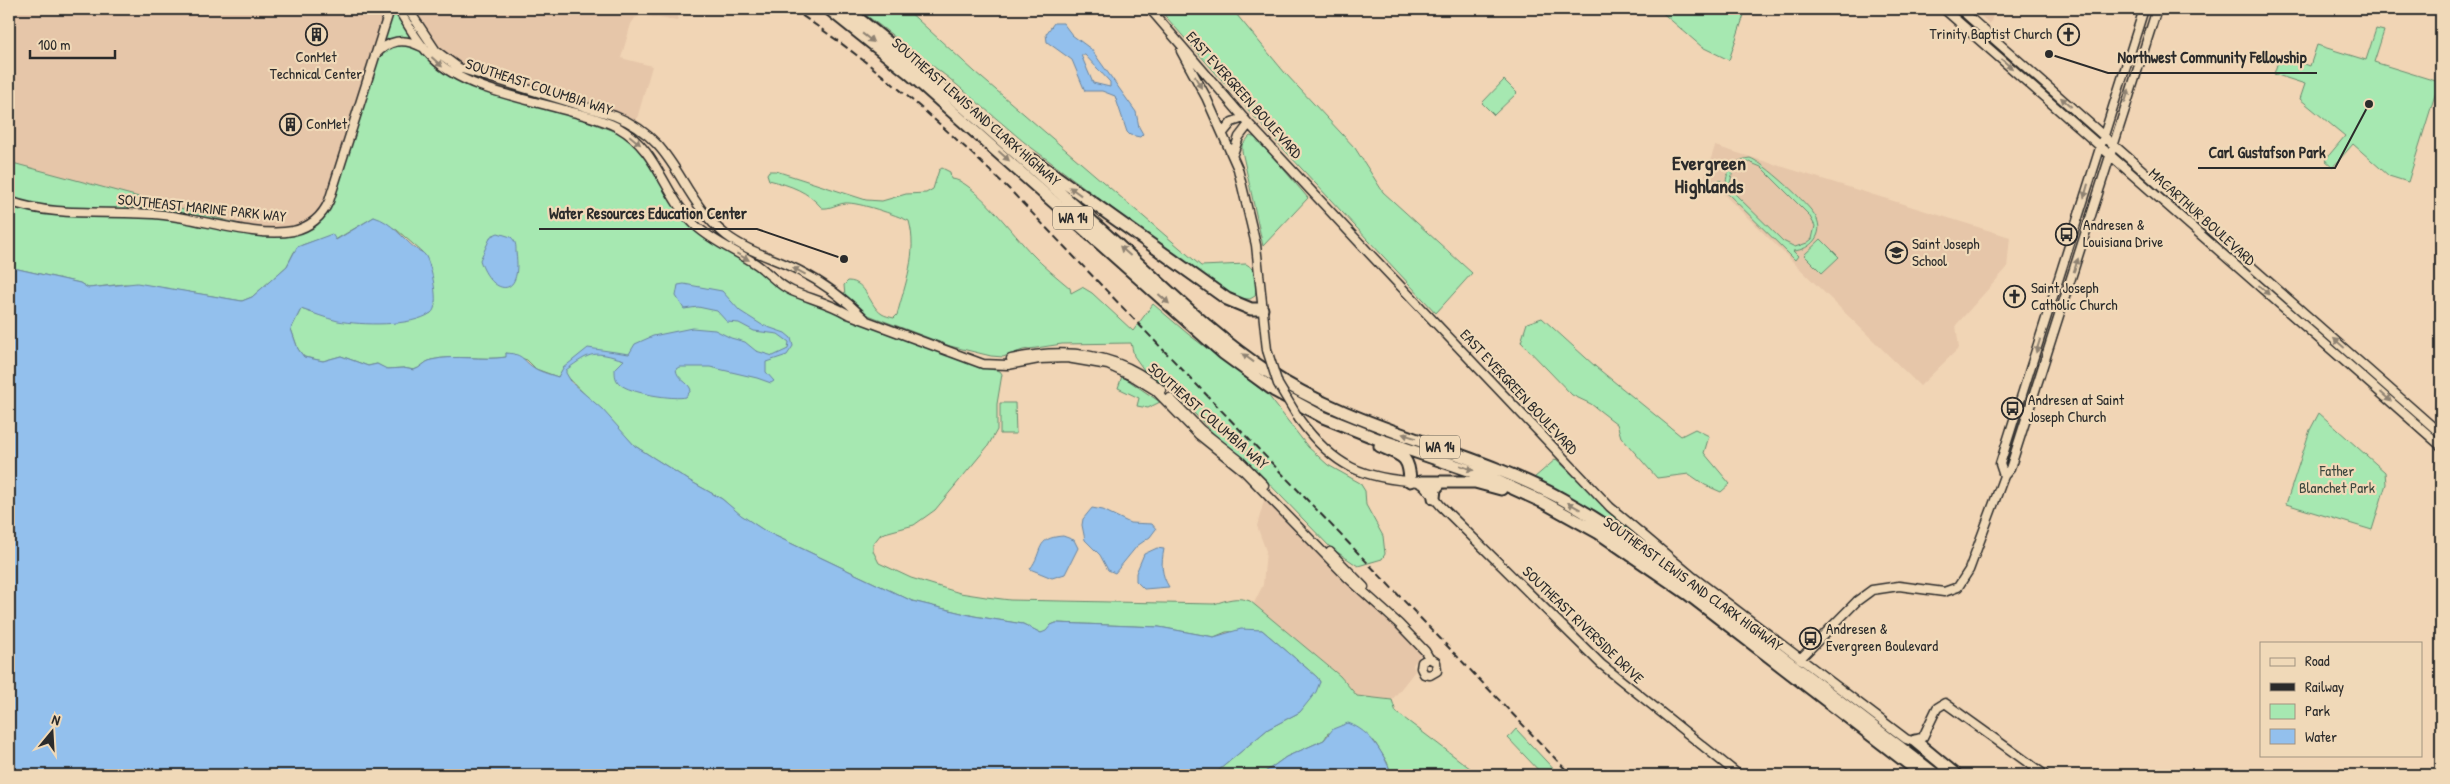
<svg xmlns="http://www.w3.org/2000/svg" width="2450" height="784" font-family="'Patrick Hand',sans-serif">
<rect width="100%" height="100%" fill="#f1d5b5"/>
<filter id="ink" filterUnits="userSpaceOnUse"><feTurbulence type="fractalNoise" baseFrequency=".02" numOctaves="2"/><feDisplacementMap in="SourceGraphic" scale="10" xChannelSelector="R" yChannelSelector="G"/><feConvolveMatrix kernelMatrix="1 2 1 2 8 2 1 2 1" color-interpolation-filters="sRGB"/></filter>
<g filter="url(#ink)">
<path fill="#e6c6a9" d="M9,9H680L677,21L641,15L635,18L631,24L621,58L652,66L636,122L589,104L584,120L467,84L452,77L429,61L418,49L401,20L349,153L330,208L326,214L293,235L285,236H273L243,225L9,162Z
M1973,9H1995L1990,24Z
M1715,146L2010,237L2007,268L1956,325L1959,348L1920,386L1705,176Z
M1265,497L1347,582L1419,651L1420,655L1413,665L1415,671L1392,700L1357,696L1340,676L1253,605L1263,585L1266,551L1257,526Z"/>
<path fill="#a6e8b1" stroke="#688a6e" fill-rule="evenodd" d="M858,9H906L975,72L1201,266L1246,264C1257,269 1257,285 1255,296L1250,299L1235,298L1198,273L1024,142L950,79Z
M1159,9H1232L1285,73L1355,148L1383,192L1472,273L1436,313L1275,140Z
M1658,9H1746L1729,60L1702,47Z
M394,15L399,17C414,48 436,70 467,84L584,120L624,135L634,142L647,157L695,228L723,250L755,266L781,290L894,336L921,344L979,367L1000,371L1002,374L997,404V430L988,446L935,510L914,525L881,534L873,544V551L879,563L911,578L960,593L986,597L1010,600L1214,604C1227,600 1237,596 1250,601L1340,676L1357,696L1392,700L1396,712L1479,775H1392L1387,762L1374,741L1328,733L1324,740L1286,757L1261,775H1213L1268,729L1300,712L1320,682L1317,677L1262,630L1226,632L1214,637L1159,627L1056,623L1051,625L1046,632L1041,633L1023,624L974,616L912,601L765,531L740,515L722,499L690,481L635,446L562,371L558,377L555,376L536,369L527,360L506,353L507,357C482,361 456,354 431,360C424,362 421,368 414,370L403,368L386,369L377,364L368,366L341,356L323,361L304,357L298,349L291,329L301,309C345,324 387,329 431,313L422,252L397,230L374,217L335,240L332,235L302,245L294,252L287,266L252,297L242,301L152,286L124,284L88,288L80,283L9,267V162L243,225L273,236L292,235L328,211L389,22Z
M2376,29L2384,31L2374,62L2439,82L2408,182L2389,176L2353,144L2333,167L2325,160L2345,136L2300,99L2305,84L2274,74L2280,55L2310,66L2317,45L2366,60Z
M1504,80L1517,93L1494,115L1482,103Z
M1250,136L1257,138L1308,198L1263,246L1242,151V145Z
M1750,158C1763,162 1809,204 1816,217C1825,234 1811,250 1793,251L1798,256L1795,260L1717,183L1720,180L1726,185C1726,169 1734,160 1750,158ZM1749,162L1761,167L1809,215L1815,226L1812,239L1807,243L1795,247L1783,241L1735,194L1730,183L1733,171L1743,163Z
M942,168L950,172L951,179C972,178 1016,238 1032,254C1043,266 1057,277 1070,288L1071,293L1082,287L1092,293L1133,331L1153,304L1188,334L1268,395L1308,447L1328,465L1360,483L1365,491L1366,505L1383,536L1385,554L1382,559L1358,566L1331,548L1254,468L1216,436L1173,391L1144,370L1134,356L1131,343L1062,344L1023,350L1003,357L991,356L950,346L876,318L861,312L845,296L844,285L848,281C867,281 869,306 882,314C885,316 890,317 894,318L897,315C905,284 918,253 909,221C896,215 859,202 845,203C837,204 830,209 822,208C807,191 792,186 769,180L767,174L769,171H776L866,200L882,201L906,194L926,193L933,189L939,170Z
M1821,239L1839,257L1822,273L1804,255Z
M1542,318L1596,367L1681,436L1695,429L1709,436L1704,453L1730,484L1721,492L1705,485L1689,474L1657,478L1621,437L1617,424L1591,404L1572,395L1521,342L1527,323Z
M1122,376L1160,402L1148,408L1137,406L1139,398L1118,388Z
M1000,403H1015L1016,434H1000Z
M2319,413L2385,472L2386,484L2372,530L2286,504L2310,430Z
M1556,459L1634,533L1630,534L1596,511L1534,478Z
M1516,729L1559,775H1543L1508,738Z"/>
<path fill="#93c0ed" stroke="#69849f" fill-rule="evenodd" d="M1054,23H1063L1072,35L1091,49L1136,112L1139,127L1143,134L1140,137L1130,135L1127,132L1115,96L1102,91H1085L1072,60L1047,42L1046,34ZM1081,55H1085L1110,82V87L1093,83Z
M374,217C392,222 402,238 416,249C419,251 423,252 425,255C431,263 441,307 431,313C411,327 361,325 338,321C325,318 313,313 301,309L291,329L298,349L304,357L323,361L341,356L368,366L377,364L387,369L403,368L414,370C421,368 424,362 431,360C456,354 482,361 506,357V353C525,354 522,361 536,369C541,372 552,375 558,377L563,368L588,348L629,354L635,344L653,336L692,328L715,330L731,338L745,342L756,351L773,356L788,349L789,342L778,334L754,331L739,323L727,322L717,311L698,307L684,309L676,296L678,285L684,284L722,291L740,311L762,325L785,333L791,338L793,346L787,355L766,362V372L774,381L771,383L757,378L710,367H679L676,369C677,380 688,381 691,390L686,397C674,400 629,393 620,384C615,380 615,375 615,369L624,360C594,351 592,351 566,370V373L572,383L602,409L635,446L690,481L722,499L741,515L765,531L912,601L974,616L1023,624L1041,633L1046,631L1051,625L1056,623L1159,627L1214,637L1241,629L1262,630L1317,677L1320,682L1316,692L1300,712L1268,729L1213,775H9V267L80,283L88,288L137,283L242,301L252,297L287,266L297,247L332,234L336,240Z
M498,233L511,237C516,242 516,245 516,252C523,301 491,295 480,260L491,236Z
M1092,508L1103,510L1130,523L1152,524L1156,529L1150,537L1137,546L1115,573L1108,570L1100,555L1085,540L1082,525L1083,519Z
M1063,536L1074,540L1078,548L1065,574L1052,578L1030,569C1044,551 1034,538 1063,536Z
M1157,548L1164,549C1161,564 1161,574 1169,587L1144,589L1136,581V573L1144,554Z
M1348,723C1371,731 1384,754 1392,775H1261L1286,757L1324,740L1333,729Z"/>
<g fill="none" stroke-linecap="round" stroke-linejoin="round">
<defs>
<path id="tertiary" d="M398,9C409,26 418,44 433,58C464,89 524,98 565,110C583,115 602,119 619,128C658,150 664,196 695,225C713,242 735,250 756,264C768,272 778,285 792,291C811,299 830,303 848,314L983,364L1008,365L1039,359L1067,358L1108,365L1134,377L1155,390L1199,435L1244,471L1347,577L1399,624L1425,651L1429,658L1436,662L1437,671L1430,675L1424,674L1421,668L1422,662L1429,658
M408,9L436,51L459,68L615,116C679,141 678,197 726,235C748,252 774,258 798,270C822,282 846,300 865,319
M1150,9L1249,124L1369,253L1610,507L1693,577L1906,739L1912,741L1923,737L1937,708L1945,703L2045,775
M1944,9L2441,446
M1960,9L2441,434
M1181,51L1206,97L1238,169L1256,245L1267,350
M375,55C389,40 403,37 422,47
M1223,133L1232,122L1244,118
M1233,154L1239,137L1249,124
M9,201C57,219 113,209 164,215C202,219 257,238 293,231C310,227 322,217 329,201L390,9
M1011,359C1065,347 1118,352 1162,390
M1170,398L1201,430L1239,460L1264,485
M1299,419C1334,467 1363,479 1421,482L1441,506L1601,664L1739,775
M2004,476L2000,464L2144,9
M1330,552L1364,587
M1800,659L1857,601L1872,590L1899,586L1944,592L1958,587L1969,570L2004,476L2010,469L2157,9"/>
<path id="motorway" d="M829,9L909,73L1223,353L1275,391L1323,417L1378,439L1486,476L1543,502L1599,533L1688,594L1923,775
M846,9C942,84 1031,167 1121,248C1168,290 1213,336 1265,370C1356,431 1466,447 1562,499C1625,534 1681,579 1738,623C1804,674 1870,725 1936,775
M1033,160L1227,299L1251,309H1262
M1380,446C1402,456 1409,455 1410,481
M1421,482H1475L1501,489
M1434,498L1435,489L1441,482
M1915,741L1956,775"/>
</defs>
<use href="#tertiary" stroke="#2b2b2b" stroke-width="11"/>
<use href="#motorway" stroke="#2b2b2b" stroke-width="15"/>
<use href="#tertiary" stroke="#f0d9b8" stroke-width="8"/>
<use href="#motorway" stroke="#f0d9b8" stroke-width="11"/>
<path stroke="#2b2b2b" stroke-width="2" stroke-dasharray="8 4" stroke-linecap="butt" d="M792,9C871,61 942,124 1010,190L1571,775"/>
<defs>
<path id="tertiary-bridge" d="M1267,350L1278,384L1299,419"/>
</defs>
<use href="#tertiary-bridge" stroke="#2b2b2b" stroke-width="11" stroke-linecap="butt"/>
<use href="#tertiary-bridge" stroke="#f0d9b8" stroke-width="8"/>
</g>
<defs><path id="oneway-solid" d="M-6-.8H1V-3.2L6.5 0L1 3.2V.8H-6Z" transform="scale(1.25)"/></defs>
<g fill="#8e8272">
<use href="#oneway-solid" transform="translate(868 38) rotate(38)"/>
<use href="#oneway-solid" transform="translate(437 62) rotate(42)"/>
<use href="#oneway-solid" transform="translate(2007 64) rotate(41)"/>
<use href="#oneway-solid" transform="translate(1198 82) rotate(61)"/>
<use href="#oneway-solid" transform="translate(2127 96) rotate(-72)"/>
<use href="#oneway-solid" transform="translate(2066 102) rotate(-139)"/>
<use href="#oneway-solid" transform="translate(635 140) rotate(40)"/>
<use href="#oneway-solid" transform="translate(1004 156) rotate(42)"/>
<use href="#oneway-solid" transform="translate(1075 191) rotate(-144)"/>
<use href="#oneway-solid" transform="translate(2086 191) rotate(106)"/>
<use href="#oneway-solid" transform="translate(1125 251) rotate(-138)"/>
<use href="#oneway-solid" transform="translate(743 257) rotate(28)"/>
<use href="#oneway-solid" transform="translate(2076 265) rotate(-72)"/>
<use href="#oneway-solid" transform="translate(799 271) rotate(-152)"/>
<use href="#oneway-solid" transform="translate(2264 290) rotate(42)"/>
<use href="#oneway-solid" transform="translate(1164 299) rotate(42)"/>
<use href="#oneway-solid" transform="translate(2339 343) rotate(-139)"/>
<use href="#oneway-solid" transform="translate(2038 346) rotate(107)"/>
<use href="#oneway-solid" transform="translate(1248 358) rotate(-144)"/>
<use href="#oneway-solid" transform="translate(2386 397) rotate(42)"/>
<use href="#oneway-solid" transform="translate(1409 436) rotate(-162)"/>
<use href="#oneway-solid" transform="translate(1467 468) rotate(20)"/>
<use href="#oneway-solid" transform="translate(1574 506) rotate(-151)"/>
</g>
</g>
<defs>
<symbol id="building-ring" viewBox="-11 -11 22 22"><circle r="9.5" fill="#f0d9b8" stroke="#2b2b2b" stroke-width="1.5"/><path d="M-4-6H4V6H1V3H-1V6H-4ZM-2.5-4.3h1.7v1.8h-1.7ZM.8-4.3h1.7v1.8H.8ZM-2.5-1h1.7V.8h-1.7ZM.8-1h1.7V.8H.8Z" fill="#2b2b2b"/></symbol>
<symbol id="church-ring" viewBox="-11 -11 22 22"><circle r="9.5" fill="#f0d9b8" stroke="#2b2b2b" stroke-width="1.5"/><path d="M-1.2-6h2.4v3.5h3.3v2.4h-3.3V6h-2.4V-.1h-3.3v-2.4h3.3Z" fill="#2b2b2b"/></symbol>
<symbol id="bus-ring" viewBox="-11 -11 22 22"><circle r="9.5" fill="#f0d9b8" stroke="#2b2b2b" stroke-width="1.5"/><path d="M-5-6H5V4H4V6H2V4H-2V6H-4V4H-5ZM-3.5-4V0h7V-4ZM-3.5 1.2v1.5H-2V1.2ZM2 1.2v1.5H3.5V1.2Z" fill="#2b2b2b"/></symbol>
<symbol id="school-ring" viewBox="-11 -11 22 22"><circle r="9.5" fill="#f0d9b8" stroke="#2b2b2b" stroke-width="1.5"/><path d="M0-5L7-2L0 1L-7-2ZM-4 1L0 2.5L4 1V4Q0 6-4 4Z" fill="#2b2b2b"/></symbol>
</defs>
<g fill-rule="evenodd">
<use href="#building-ring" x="304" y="22" width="25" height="25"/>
<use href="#church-ring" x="2056" y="22" width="25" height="25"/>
<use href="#building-ring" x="278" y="112" width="25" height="25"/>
<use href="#bus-ring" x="2054" y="222" width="25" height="25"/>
<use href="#school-ring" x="1884" y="240" width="25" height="25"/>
<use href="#church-ring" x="2002" y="284" width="25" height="25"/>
<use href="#bus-ring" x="2000" y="396" width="25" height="25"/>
<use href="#bus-ring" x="1798" y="626" width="25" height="25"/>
</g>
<g text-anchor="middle" stroke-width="4.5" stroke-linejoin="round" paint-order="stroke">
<g fill="#f0d9b8" stroke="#665f55" stroke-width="1">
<rect x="1053" y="206.5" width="40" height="23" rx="4"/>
<rect x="1420" y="435.5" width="40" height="23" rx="4"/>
</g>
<g font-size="14" font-weight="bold" fill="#2b2b2b">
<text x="1073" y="223">WA 14</text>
<text x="1440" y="452">WA 14</text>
</g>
<g font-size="15" fill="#2b2b2b" stroke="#f0d9b8" text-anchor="start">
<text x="2052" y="39" text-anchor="end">Trinity Baptist Church</text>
<text x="316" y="62" text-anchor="middle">ConMet<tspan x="316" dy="17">Technical Center</tspan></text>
<text x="306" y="129">ConMet</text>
<text x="2083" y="230">Andresen &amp;<tspan x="2083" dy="17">Louisiana Drive</tspan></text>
<text x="1912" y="249">Saint Joseph<tspan x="1912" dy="17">School</tspan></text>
<text x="2031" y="293">Saint Joseph<tspan x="2031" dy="17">Catholic Church</tspan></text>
<text x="2028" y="405">Andresen at Saint<tspan x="2028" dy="17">Joseph Church</tspan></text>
<text x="1826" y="634">Andresen &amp;<tspan x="1826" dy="17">Evergreen Boulevard</tspan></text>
</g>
<g font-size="15" fill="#2b2b2b" stroke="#f0d9b8">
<text transform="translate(539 87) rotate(18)" y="5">SOUTHEAST COLUMBIA WAY</text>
<text transform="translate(1244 95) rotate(48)" y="5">EAST EVERGREEN BOULEVARD</text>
<text transform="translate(976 112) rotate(41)" y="5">SOUTHEAST LEWIS AND CLARK HIGHWAY</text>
<text transform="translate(202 208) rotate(6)" y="5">SOUTHEAST MARINE PARK WAY</text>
<text transform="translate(2202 217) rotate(42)" y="5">MACARTHUR BOULEVARD</text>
<text transform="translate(1519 392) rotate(47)" y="5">EAST EVERGREEN BOULEVARD</text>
<text transform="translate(1208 416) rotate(41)" y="5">SOUTHEAST COLUMBIA WAY</text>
<text transform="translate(1693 584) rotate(36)" y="5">SOUTHEAST LEWIS AND CLARK HIGHWAY</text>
<text transform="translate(1583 625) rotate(44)" y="5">SOUTHEAST RIVERSIDE DRIVE</text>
</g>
<g font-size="15" fill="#3d473f" stroke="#f0d9b8">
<text x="2337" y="476">Father<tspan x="2337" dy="17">Blanchet Park</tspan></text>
</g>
<g font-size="20" font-weight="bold" fill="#2b2b2b" stroke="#f0d9b8">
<text x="1709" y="170">Evergreen<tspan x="1709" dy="23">Highlands</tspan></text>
</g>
</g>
<path fill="none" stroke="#2b2b2b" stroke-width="2" d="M2049 54L2108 73H2317M2369 104L2335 168H2198M844 259L757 229H539"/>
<g fill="#2b2b2b" stroke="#f0d9b8" stroke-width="2">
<circle cx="2049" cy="54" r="5"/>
<circle cx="2369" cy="104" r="5"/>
<circle cx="844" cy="259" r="5"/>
</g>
<g font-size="16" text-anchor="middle" font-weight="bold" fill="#2b2b2b" stroke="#f0d9b8" stroke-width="4.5" stroke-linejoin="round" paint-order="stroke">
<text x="2212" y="63">Northwest Community Fellowship</text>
<text x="2267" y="158">Carl Gustafson Park</text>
<text x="648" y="219">Water Resources Education Center</text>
</g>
<rect width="2450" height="784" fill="none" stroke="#f0d9b8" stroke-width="30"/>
<rect x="15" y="15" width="2420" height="754" fill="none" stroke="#2b2b2b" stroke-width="2" filter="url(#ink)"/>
<rect x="2260" y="642" width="162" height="115" fill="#f0d9b8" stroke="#a19380"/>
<rect x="2270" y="658" width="25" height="8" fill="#f0d9b8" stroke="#a19380"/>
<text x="2305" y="666" font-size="15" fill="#2b2b2b">Road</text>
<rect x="2270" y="683" width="25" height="8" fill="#2b2b2b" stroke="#a19380"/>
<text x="2305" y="692" font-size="15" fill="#2b2b2b">Railway</text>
<rect x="2270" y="704" width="25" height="15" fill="#a6e8b1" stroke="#a19380"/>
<text x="2305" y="716" font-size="15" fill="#2b2b2b">Park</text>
<rect x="2270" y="729" width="25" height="15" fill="#93c0ed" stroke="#a19380"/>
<text x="2305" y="742" font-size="15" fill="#2b2b2b">Water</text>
<g transform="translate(52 732) rotate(18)" stroke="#f0d9b8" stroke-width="4" paint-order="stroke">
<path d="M0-4L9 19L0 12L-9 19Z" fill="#2b2b2b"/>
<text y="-8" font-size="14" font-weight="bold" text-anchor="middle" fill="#2b2b2b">N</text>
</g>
<path d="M30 50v8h85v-8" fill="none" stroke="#2b2b2b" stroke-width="2.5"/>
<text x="38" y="50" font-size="15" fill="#2b2b2b" stroke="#f0d9b8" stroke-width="4" paint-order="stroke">100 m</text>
</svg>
